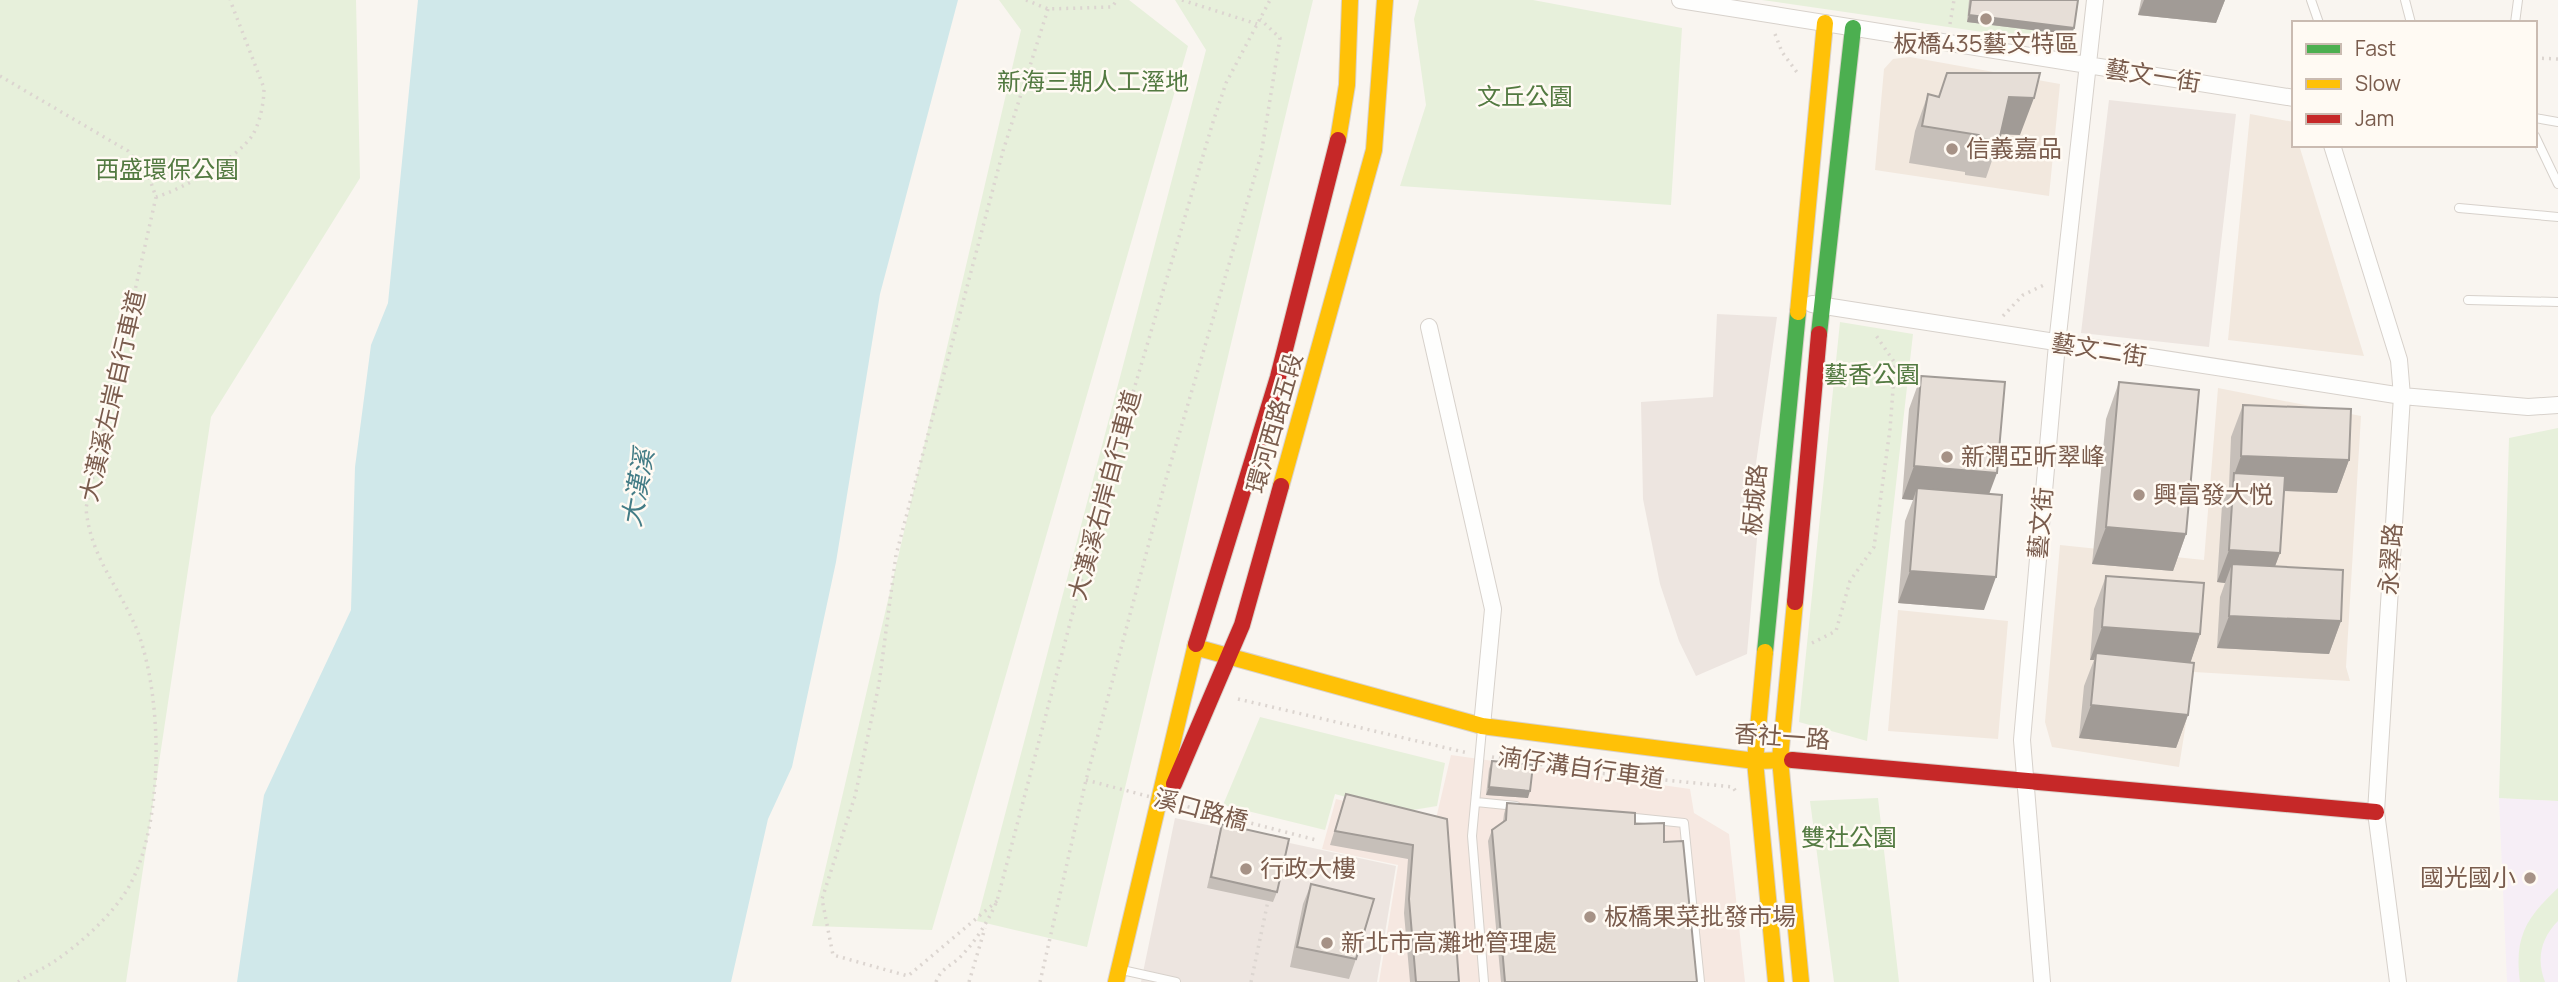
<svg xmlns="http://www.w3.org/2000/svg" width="2558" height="982" font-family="Manrope,'Noto Sans TC',sans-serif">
<rect width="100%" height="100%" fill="#f9f5f0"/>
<path fill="#f2e8de" d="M1910,57L2060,84L2049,196L1875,170L1884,69L1893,59Z
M2250,114L2294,122V145H2299L2364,356L2228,340Z
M2218,388L2361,416L2346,667L2350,681L2194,672L2179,767L2052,747L2045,722L2060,545L2204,560Z
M1898,610L2008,621L1998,739L1888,731Z"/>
<path fill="#f6e8e1" d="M1451,755L1690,789L1694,813L1729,834L1745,982H1379L1398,865L1322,849L1336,799L1435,823Z"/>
<path fill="#ede5e0" d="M2109,100L2236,114L2209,347L2081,333Z
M1717,314L1777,317L1751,498L1758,527L1747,654L1696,676L1679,641L1660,584L1643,499L1641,402L1713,397Z
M1175,818L1396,866L1377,982H1141Z"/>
<path fill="#f6eef6" d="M2499,798L2558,801V982H2507Z"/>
<path fill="#e7f0db" d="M0,0H356L360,178L211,417L126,982H0Z
M999,0H1129L1188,46L932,930L812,926L1021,30Z
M1175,0H1313L1087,947L977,921L1206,50Z
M1419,0H1533L1682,28L1671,205L1400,186L1426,105L1414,19Z
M1762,0H2079L2072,39L2058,43Z
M1840,322L1913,334L1867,741L1799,722Z
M2558,428V801L2499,798L2509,438Z
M1260,717L1445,763L1437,806L1401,812L1335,794L1325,830L1223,805Z
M1878,798L1899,982H1834L1810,801Z
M2558,888V921C2541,938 2536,959 2545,982H2520C2514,937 2526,918 2558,888Z"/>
<path fill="#d0e8ea" d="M418,0H958L880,294L836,562L792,767L768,819L731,982H237L264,795L351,610L355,467L371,345L388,303Z"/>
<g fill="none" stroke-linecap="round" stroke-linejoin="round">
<defs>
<path id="lane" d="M2311,0L2319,23
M2405,0L2411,23
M2515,23L2518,0
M2535,118L2558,122
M2535,136L2558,184
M2459,208L2558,217
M2468,300L2558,302
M1482,729L1472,836L1484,982
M1476,802L1516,806
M1626,817L1684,823L1700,982
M1122,970L1176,982"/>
<path id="street" d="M1680,0L2294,98
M2332,145L2399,360L2402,396L2376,812L2398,982
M1812,304L2402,396L2528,407L2558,405
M1429,327L1493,609L1482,726
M2042,982L2022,740L2057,344L2095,0"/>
<path id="fast" d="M1819,334L1853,28
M1765,652L1798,312"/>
<path id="slow" d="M1338,140L1347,85L1350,0
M1798,312L1825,23
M1281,486L1374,150L1385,0
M1795,602L1780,759L1801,982
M1195,647L1482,726L1755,761L1792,760
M1765,652L1755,761L1776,982
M1116,982L1196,644"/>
<path id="jam" d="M1795,602L1819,334
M1196,644L1278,377L1338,140
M1792,760L2376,812
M1174,784L1242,625L1281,486"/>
</defs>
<use href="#lane" stroke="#d7d1cb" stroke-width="10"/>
<use href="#street" stroke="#d7d1cb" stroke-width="18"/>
<use href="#fast" stroke="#d9d2cb" stroke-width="18"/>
<use href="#slow" stroke="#d9d2cb" stroke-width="18"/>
<use href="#jam" stroke="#d9d2cb" stroke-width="18"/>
<path stroke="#dcd5d0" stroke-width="3.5" stroke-dasharray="2 5" stroke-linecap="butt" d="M1026,0L1048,9L1112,7L1117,0
M1182,0L1257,24
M1950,24L1954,0
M1775,34L1782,52L1799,75
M2535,58L2558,59
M0,76L128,151L149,177L156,197L86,508C90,557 119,586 137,630C163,696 165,827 127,890C110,917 81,943 55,961C43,969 30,974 18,982
M156,197C183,189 236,159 252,136C260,123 264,103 264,88L230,0
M2003,316L2023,295L2046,284
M1812,643L1836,631L1850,581L1874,547L1890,429L1895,363L1875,334
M1238,699L1468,753
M1492,757L1589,772L1733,787L1736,792
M1231,818L1316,840
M997,901L908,976L833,955L822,899L855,796L879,684L896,555L1003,151L1048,9
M936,982C942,966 953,966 963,954C978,938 988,921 997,901L1111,467L1213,122L1226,83L1270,0
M969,982L985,928
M1040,982L1086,780L1166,479L1261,155L1280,38L1260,19
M1251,982L1268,901"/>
<use href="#lane" stroke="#fefefd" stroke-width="8"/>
<use href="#street" stroke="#fefefd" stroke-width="16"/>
<use href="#fast" stroke="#4caf50" stroke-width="16"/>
<use href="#slow" stroke="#ffc107" stroke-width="16"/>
<use href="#jam" stroke="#c62828" stroke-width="16"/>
<path stroke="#dcd5d0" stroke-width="3.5" stroke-dasharray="2 5" stroke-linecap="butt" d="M1086,780L1231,818"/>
</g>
<path fill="#c6bfb9" d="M1969,0H2078L2072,35L1967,22Z
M2141,0H2225L2216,23L2138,15Z
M1947,73L2020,135L2001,134L1986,178L1965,175V172L1909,163L1915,131L1928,94L1939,97Z
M1921,376L1990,494L1984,610L1898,603L1905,521L1913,500L1902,499L1909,409Z
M2119,382L2186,534L2173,571L2092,564L2106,419Z
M2243,405L2349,460L2337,493L2284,491L2280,553L2275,566L2341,621L2329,654L2217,648L2220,597L2225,583L2217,582L2222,505L2229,487L2231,437Z
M2106,576L2200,634L2190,663L2188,715L2176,748L2079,738L2084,686L2094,660H2090L2094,609Z
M1492,761L1528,798L1486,795L1489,769Z
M1346,794L1447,819L1459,982H1410L1404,913L1408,859L1330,845Z
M1507,803L1635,824L1664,842L1697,982H1501L1488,841L1492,830L1503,822L1504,814Z
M1222,824L1277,892L1273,902L1207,888L1219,835Z
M1311,884L1356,959L1349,979L1290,967L1303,904Z"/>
<path fill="#a19b96" d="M2144,0H2225L2216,23L2138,15Z
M1969,15L2074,28L2072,35L1967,22Z
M2009,97L2034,98L2020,135L1996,134Z
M2241,456L2349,460L2337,493L2233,489L2234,475Z
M1914,466L1997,473L1985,505L1917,488L1913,500L1902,499Z
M2106,527L2186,534L2173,571L2092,564Z
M2229,550L2280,553L2268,585L2232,564L2225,583L2217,582Z
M1910,571L1996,577L1984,610L1898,603Z
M2229,616L2341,621L2329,654L2217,648Z
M2102,627L2200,634L2189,667L2096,653L2094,660H2090Z
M2091,705L2188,715L2176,748L2079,738Z
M1489,787L1530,791L1528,798L1486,795Z"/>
<path fill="#e6ded7" stroke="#a19b96" stroke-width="2" d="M1971,0H2078L2074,28L1969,15Z
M1947,73H2040L2034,98L2009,97L1999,141L1978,138L1979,135L1922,126L1928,94L1939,97Z
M1921,376L2005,382L1997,473L1914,466Z
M2119,382L2199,390L2186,534L2106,527Z
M2243,405L2351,409L2349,460L2241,456Z
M2234,473L2285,476L2280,553L2229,550Z
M1917,488L2002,495L1996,577L1910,571Z
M2232,564L2343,570L2341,621L2229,616Z
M2106,576L2204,583L2200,634L2102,627Z
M2096,653L2194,663L2188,715L2091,705Z
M1492,761L1533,765L1530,791L1489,787Z
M1346,794L1447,819L1459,982H1416L1409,899L1413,845L1335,831Z
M1507,803L1635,813V824L1664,823V842L1683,841L1697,982H1505L1492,830L1506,820Z
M1222,824L1289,839L1277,892L1211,877Z
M1311,884L1374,899L1356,959L1297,947Z"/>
<g fill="#a69286" stroke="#fffaf3" stroke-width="2.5">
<circle cx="1986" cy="19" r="7"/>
<circle cx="1952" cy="149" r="7"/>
<circle cx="1947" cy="457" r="7"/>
<circle cx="2139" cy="495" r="7"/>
<circle cx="1246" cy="869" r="7"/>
<circle cx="2530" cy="878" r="7"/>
<circle cx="1590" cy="917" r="7"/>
<circle cx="1327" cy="943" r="7"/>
</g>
<g text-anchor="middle" stroke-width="5" stroke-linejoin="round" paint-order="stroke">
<g font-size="24" fill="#7a5c4d" stroke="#fffaf3" text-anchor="start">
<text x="1986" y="52" text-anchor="middle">板橋435藝文特區</text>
<text x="1966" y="157">信義嘉品</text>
<text x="1961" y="465">新潤亞昕翠峰</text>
<text x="2153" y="503">興富發大悦</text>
<text x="1260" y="877">行政大樓</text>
<text x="2516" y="886" text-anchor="end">國光國小</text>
<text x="1604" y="925">板橋果菜批發市場</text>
<text x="1341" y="951">新北市高灘地管理處</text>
</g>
<g font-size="24" fill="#7a5c4d" stroke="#fffaf3">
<text transform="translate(2153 76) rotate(9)" y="8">藝文一街</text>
<text transform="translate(2099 350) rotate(9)" y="8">藝文二街</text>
<text transform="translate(113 396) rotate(-77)" y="8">大漢溪左岸自行車道</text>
<text transform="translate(1275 423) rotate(-74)" y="8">環河西路五段</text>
<text transform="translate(1105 495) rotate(-75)" y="8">大漢溪右岸自行車道</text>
<text transform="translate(1755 500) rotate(-85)" y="8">板城路</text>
<text transform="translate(2041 523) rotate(-85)" y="8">藝文街</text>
<text transform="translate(2391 559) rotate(-86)" y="8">永翠路</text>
<text transform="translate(1782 737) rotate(4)" y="8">香社一路</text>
<text transform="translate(1581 768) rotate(8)" y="8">湳仔溝自行車道</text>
<text transform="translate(1201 810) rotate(15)" y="8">溪口路橋</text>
</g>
<g font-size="24" fill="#537a41" stroke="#fffaf3">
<text x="1093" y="90">新海三期人工溼地</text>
<text x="1525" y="105">文丘公園</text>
<text x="167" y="178">西盛環保公園</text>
<text x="1872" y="383">藝香公園</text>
<text x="1849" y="846">雙社公園</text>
</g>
<g font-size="26" font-style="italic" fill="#437c86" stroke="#fffaf3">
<text transform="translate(638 488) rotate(-80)" y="9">大漢溪</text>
</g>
</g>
<rect x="2292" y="21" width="245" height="126" fill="#fffaf3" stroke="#cabbb1" stroke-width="2"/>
<rect x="2306" y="44" width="35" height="10" fill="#4caf50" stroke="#cabbb1" stroke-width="2"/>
<text x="2355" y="56" font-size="21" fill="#7a5c4d">Fast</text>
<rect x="2306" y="79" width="35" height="10" fill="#ffc107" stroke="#cabbb1" stroke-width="2"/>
<text x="2355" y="91" font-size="21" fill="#7a5c4d">Slow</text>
<rect x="2306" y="114" width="35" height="10" fill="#c62828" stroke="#cabbb1" stroke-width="2"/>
<text x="2355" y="126" font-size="21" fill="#7a5c4d">Jam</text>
</svg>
